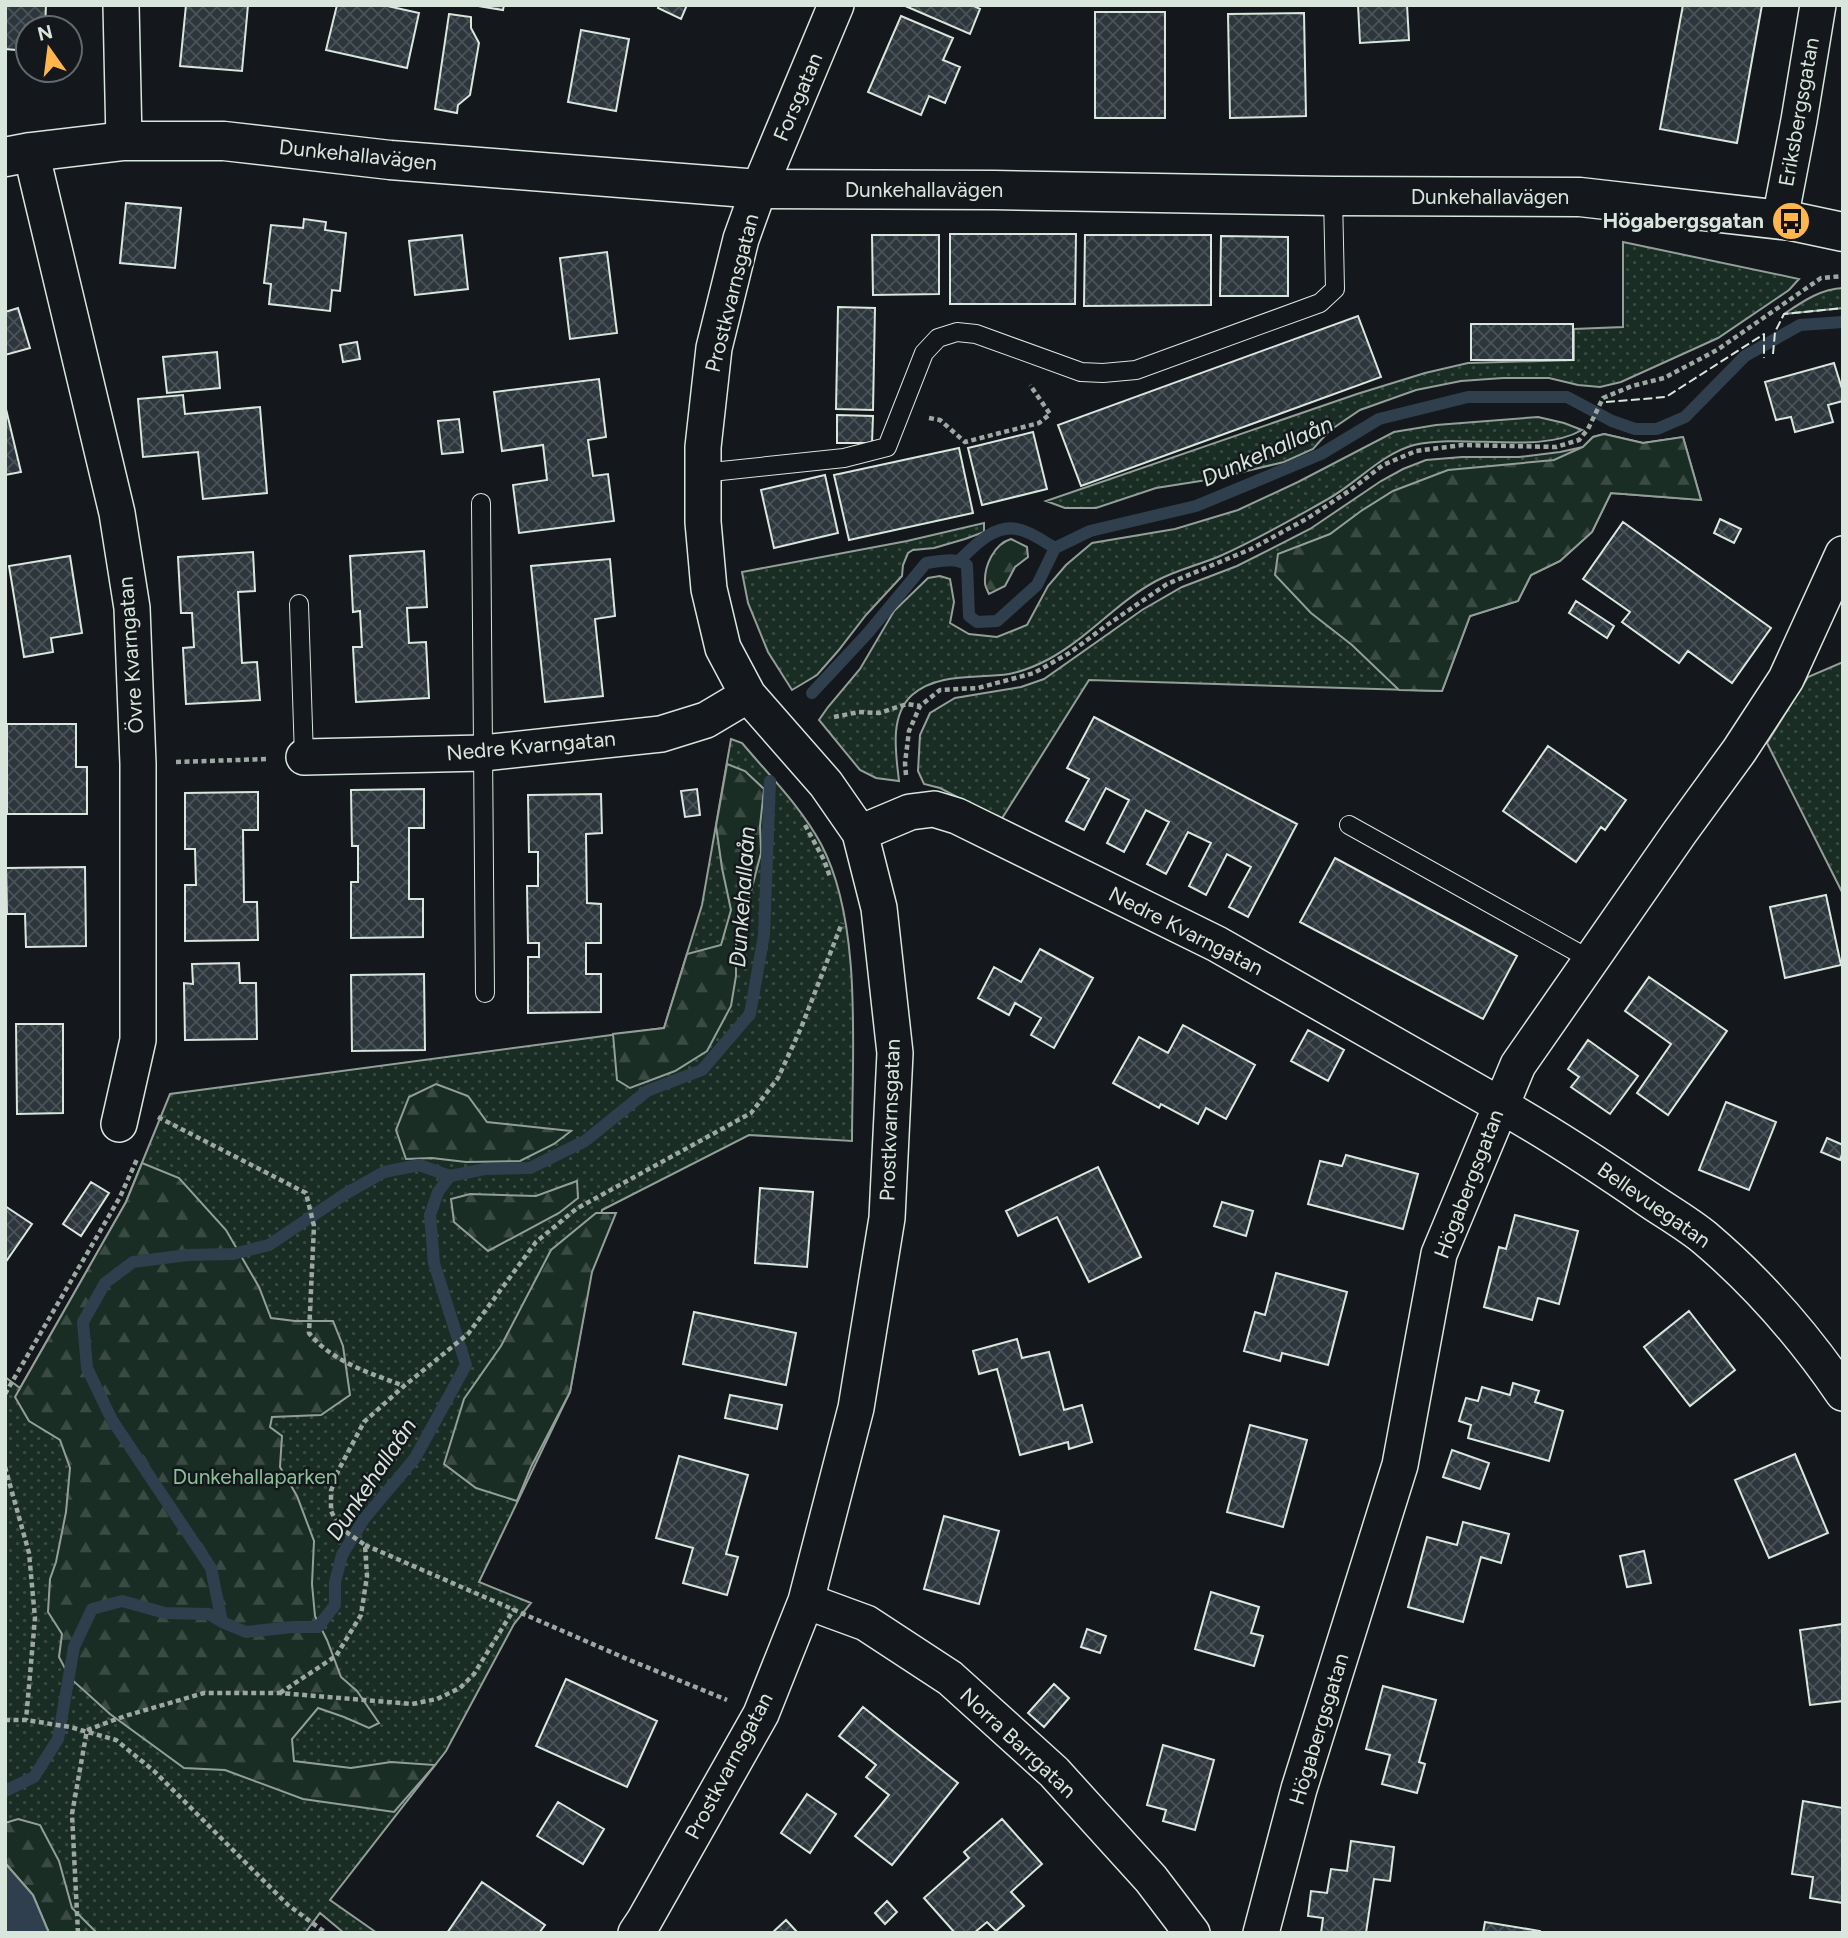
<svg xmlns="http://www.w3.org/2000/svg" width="1848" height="1938" font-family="Figtree,sans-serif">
<defs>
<pattern id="grass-dots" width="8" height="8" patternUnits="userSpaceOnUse" patternTransform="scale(1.75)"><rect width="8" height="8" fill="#1a2d24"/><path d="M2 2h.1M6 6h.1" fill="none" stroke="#3b4b43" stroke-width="1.8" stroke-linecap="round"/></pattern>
<pattern id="forest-firs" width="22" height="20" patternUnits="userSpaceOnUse" patternTransform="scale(1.75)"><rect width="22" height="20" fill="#1a2d24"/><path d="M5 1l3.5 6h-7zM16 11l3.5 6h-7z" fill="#3b4b43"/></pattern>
<pattern id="building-cross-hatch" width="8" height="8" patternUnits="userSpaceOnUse" patternTransform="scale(1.75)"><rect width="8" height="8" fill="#2c363c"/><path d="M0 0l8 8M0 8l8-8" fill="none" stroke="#4a5358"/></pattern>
</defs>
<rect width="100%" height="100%" fill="#14181c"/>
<path fill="url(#grass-dots)" stroke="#939e99" stroke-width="2" d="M1623,242L1799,279L1789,290L1718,338L1621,382L1600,387L1578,385L1549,378H1503L1461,381L1416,390L1360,410L1329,431L1313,449L1284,462L1213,479L1156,488L1096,508H1065L1046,501L1357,394L1425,373L1468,363L1574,360V329L1623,327Z
M1843,288V308L1784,314C1802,302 1820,289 1843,288Z
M1538,417L1564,423L1582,430C1539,455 1463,433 1414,445C1381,454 1357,483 1328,499C1293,519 1258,539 1220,556C1199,565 1176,570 1156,581C1117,602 1088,638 1049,659C1036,666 1024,671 1009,674C978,679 938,672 912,695C889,716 896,754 899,781L876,778L860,770L819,720L828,707L860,669L894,611L928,578L940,576L950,579L954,602L950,623L969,634L997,637L1027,625L1048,586L1066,565L1092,543L1175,529L1238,510L1298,482L1394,432L1436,425Z
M1604,434L1643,443L1683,437L1701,500L1611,493L1592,532L1560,561L1531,575L1518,601L1470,616L1442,691L1089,680L1001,820L940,788L924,784L918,771L920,735L930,713L955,698L1021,687L1044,679L1142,610L1182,587L1237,566L1310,529L1381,481L1403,469L1426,460L1462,457H1519L1560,452L1583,447L1593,437Z
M984,523V532L965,539L934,548L913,550L908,553L903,565L902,576L866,615L838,651L817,675L792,690L768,652L748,603L742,572L907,541Z
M1843,662V894L1767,743L1808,677Z
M731,739L742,743C769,775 801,807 821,844C863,923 852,1053 852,1141L749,1135L602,1210L570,1392L479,1582L531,1603L514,1624L446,1751L330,1900L377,1933H344L320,1913L305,1933H5V1377L20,1388L126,1202L170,1094L664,1028L702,905Z"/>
<path fill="url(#forest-firs)" stroke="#939e99" stroke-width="2" d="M1604,434L1643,443L1683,437L1701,500L1611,493L1592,532L1560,561L1531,575L1518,601L1470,616L1442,691L1399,690L1352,645L1311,613L1275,575L1278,554L1330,534L1361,511L1393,491L1448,470L1554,460L1583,447L1593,437Z
M1011,539L1027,547L1028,557L1015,567L1005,586L989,594C988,592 985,586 985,583C984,566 994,544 1011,539Z
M727,764L745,771L764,789L760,826L761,853L749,899L736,937V976L731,1006L707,1051L675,1071L630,1088L617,1080L613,1034L664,1028L687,954L721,945L731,910L722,868L716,826Z
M436,1084L468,1096L487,1122L571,1131L554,1144L520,1161L466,1162L432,1158L406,1159L396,1130L409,1097Z
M142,1163L179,1178L226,1230L259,1287L271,1318L295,1321H333L343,1346L350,1395L321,1415L272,1417L270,1427L282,1436L280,1467L297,1496L314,1541L312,1584L315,1616L327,1640L341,1677L357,1691L379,1723L369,1728L344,1717L318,1708L292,1739L294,1761L351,1768L391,1762L435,1765L394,1812L303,1799L225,1770L184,1768L110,1714L70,1678L59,1657L62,1634L48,1612L50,1579L56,1562L66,1512L70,1468L60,1440L29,1421L15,1397L126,1202Z
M577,1181L578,1198L559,1213L488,1251L454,1222L451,1199L470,1194L536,1196Z
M596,1213H616L592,1272L570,1392L531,1467L517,1501L476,1488L444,1464L464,1399L501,1346L551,1250Z
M18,1819L40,1825L59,1861L72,1908L97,1933H49L33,1895L5,1863V1823Z"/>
<path fill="#2f3f4d" stroke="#939e99" stroke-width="2" d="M5,1863L33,1895L49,1933H5Z"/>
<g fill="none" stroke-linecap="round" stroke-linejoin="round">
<path stroke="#2f3f4d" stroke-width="12" d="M960,560C975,545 996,522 1021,530C1033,533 1044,542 1055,548
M812,693L867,634L926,563C941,561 955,557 967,565L969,616L977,622L997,621L1037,585L1055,548L1090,531L1196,506L1321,454L1379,419L1468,397H1567L1612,421L1635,429H1657L1685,417L1745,356L1800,325L1843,322
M222,1622L211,1568L112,1420L87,1368L83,1322L105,1283L133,1262L187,1255L233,1254L269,1245L345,1194L384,1172L419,1165L450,1176
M5,1791L34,1777L58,1739L74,1647L92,1609L122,1601L165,1613L209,1614L222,1622L246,1632L292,1627H318L335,1605V1582L342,1555L364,1519L415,1458L466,1365L434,1263L430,1215L438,1192L450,1176L485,1169L530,1168L585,1141L647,1091L702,1070L750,1014L764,935L770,781"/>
</g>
<path fill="url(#building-cross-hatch)" stroke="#d8e6dc" stroke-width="2" d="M5,5H46L45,28H28V51L5,49Z
M186,5H248L242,71L180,66Z
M337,5H383L419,13L407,68L326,50Z
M472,5H504L503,10Z
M659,5H687L681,19L658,8Z
M903,5H972L980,9L970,34Z
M1358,5H1407L1409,40L1360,43Z
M1683,5H1762L1737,143L1660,129Z
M1095,12H1165V118H1095Z
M1304,13L1306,116L1230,118L1228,14Z
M449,14L471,17V28L479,43L470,95L458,105L457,113L435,109Z
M901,16L953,38L943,60L960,67L945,103L929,96L921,115L868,92Z
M581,30L629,39L616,111L568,102Z
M126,203L181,208L175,268L120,263Z
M304,219L326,222L325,230L346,233L340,291L332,290L330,311L269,304L271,284L264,283L271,225L303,228Z
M950,234H1076L1075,304H950Z
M462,235L468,289L415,295L409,241Z
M872,235H939V294L873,295Z
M1085,235H1211V305L1084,306Z
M1221,236L1288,237V296H1220Z
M607,252L617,333L570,339L560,258Z
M838,307L875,308L873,410L836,409Z
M18,308L30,348L5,355V312Z
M1358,316L1381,377L1081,486L1058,425Z
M1471,324H1573V360H1471Z
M357,342L360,359L343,362L340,345Z
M217,352L220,388L167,393L163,357Z
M1834,363L1843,392V401L1828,405L1833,422L1795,432L1791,417L1776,420L1765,382Z
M599,379L606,437L588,440L593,476L608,474L614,521L519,533L513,485L547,480L543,445L502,451L494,392Z
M183,395L185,414L260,407L267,493L203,499L198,452L143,457L138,399Z
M5,405L21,472L5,475Z
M837,415L873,416L872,443H837Z
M459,419L463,452L442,454L438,421Z
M1033,432L1047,489L982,505L968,448Z
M959,448L973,513L849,540L834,475Z
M825,475L838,533L774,548L761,490Z
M1720,519L1741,529L1734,543L1714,533Z
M1623,522L1771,628L1732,683L1688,651L1679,663L1622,622L1630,612L1583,579Z
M424,551L427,607L407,608L409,643L426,642L429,698L356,702L353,647H362L360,611L353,612L350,556Z
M253,552L255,591L238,592L242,663L257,662L260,700L186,704L183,648L194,647L192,613H181L178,557Z
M70,556L82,633L51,638L53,652L24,657L9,566Z
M610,559L615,616L595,619L603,696L545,702L531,566Z
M1576,601L1614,626L1607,638L1569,613Z
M1094,717L1297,824L1248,917L1229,907L1251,867L1227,854L1206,895L1189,886L1211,843L1188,832L1166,874L1147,864L1169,822L1146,810L1124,852L1107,843L1129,800L1106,788L1084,830L1066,821L1089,779L1067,768Z
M7,724H76V767H87V814H7Z
M1548,746L1626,800L1605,830L1601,827L1576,862L1503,811Z
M424,789V828H409V899H423V937L351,938V882H358V846H352L351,790Z
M697,789L700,815L685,817L681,791Z
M258,792V830H243L244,902H257L258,940L185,941V885H196L195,849H185V793Z
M601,794L602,833L586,834L587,903L601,904V943H586V974H601V1012L528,1013V957H539V943H528L527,886H538V852H529L528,795Z
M1335,858L1517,956L1483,1019L1300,922Z
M85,867L86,946L26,947L25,914H7L6,868Z
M1826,895L1841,965L1785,978L1770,907Z
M1040,949L1093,978L1054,1048L1031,1035L1041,1018L1015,1003L1009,1015L978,998L994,967L1021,982Z
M239,963L240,983H256L257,1039L185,1040L184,983L193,984L192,964Z
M424,974L425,1050L352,1051L351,975Z
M1649,977L1727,1031L1668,1115L1637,1093L1671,1044L1625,1011Z
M16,1024H63V1113L17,1114Z
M1183,1025L1255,1065L1226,1119L1206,1108L1198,1124L1161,1104L1159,1108L1113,1083L1139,1037L1168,1053Z
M1308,1030L1344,1050L1328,1081L1291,1061Z
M1588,1040L1638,1076L1610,1114L1571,1087L1579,1077L1568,1069Z
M1726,1102L1776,1122L1749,1190L1699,1170Z
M1827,1138L1843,1145V1152L1840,1160L1821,1152Z
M1346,1155L1418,1174L1403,1229L1308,1204L1320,1161L1342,1166Z
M1098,1167L1141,1257L1089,1282L1057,1217L1018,1236L1006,1211Z
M91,1182L109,1193L81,1236L63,1224Z
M760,1188L813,1192L807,1267L755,1263Z
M1222,1202L1253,1211L1246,1236L1214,1226Z
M5,1206L32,1224L5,1263Z
M1515,1215L1578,1231L1559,1304L1538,1298L1532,1320L1484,1307L1499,1247L1506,1249Z
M1276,1273L1347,1292L1328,1365L1282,1353L1280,1361L1244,1351L1255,1312L1265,1315Z
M1689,1311L1735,1370L1690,1406L1644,1347Z
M694,1312L796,1333L786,1385L683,1364Z
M1017,1339L1022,1358L1049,1352L1064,1410L1082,1405L1092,1442L1069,1449L1068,1442L1020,1455L997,1369L979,1374L973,1351Z
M1513,1383L1539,1391L1535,1402L1563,1411L1549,1461L1468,1438L1471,1425L1459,1421L1466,1398L1478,1401L1482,1387L1510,1395Z
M730,1395L782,1405L777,1429L725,1418Z
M1250,1425L1307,1440L1283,1527L1227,1512Z
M1452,1450L1489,1463L1480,1489L1443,1477Z
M1795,1454L1828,1533L1769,1558L1735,1480Z
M679,1456L748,1475L726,1554L738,1557L727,1595L683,1583L693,1548L656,1538Z
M944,1516L999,1531L979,1604L924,1589Z
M1463,1522L1509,1534L1501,1563L1481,1557L1463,1622L1408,1607L1427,1537L1457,1545Z
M1644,1551L1651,1583L1627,1587L1620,1556Z
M1211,1592L1259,1607L1251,1633L1263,1636L1254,1666L1195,1649Z
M1843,1624V1701L1810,1705L1800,1630Z
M1087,1629L1106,1636L1100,1653L1081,1647Z
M566,1679L657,1721L627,1787L536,1746Z
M1054,1684L1069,1698L1044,1727L1028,1713Z
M1383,1686L1436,1700L1419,1762L1425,1764L1417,1793L1382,1784L1390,1755L1366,1749Z
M863,1707L958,1783L892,1865L855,1836L889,1795L866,1777L876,1765L839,1736Z
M1163,1745L1214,1760L1195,1830L1163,1821L1166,1810L1147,1805Z
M807,1794L836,1814L810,1853L781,1833Z
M1803,1801L1843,1808V1903L1810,1898L1813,1877L1792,1874Z
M558,1802L604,1829L583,1864L537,1836Z
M1002,1819L1042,1864L1011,1892L1024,1906L996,1931L987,1922L974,1933H955L924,1898L969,1858L964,1852Z
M1351,1841L1394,1847L1390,1881L1374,1879L1366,1933H1321L1323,1918L1308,1916L1311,1891L1327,1893L1331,1869L1347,1871Z
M482,1882L545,1925L539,1933H447Z
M887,1901L897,1912L885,1924L875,1913Z
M786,1920L798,1933H772Z
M1485,1922L1540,1931V1933H1483Z"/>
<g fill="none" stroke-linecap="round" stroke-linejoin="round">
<defs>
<path id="service" d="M702,473L844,458L887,447L924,353L938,338L957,332L976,334L1081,372L1103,373L1136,370L1320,303L1335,289L1333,196
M481,503L485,993
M299,604L304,757
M1349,825L1591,960"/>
<path id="minor" d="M121,5L124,141
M31,152L117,513L132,608L138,764V1040L119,1124
M1780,219L1799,120L1818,5
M304,757L483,753L661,734L706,720L748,695
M860,833L910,812L934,809L957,816L1217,944L1500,1105C1551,1134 1600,1166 1648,1199C1667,1212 1688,1224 1705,1238C1758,1283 1804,1336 1843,1393
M806,1601L866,1623L950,1678L1054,1772L1151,1879L1192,1933
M636,1933L644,1921L761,1714L806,1601L856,1408L887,1218L895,1053L879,908L860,833L826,784L748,695L723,648L709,589L703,522V447L714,348L741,239L759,189L836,5
M1261,1933L1299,1789L1400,1465L1439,1254L1518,1065L1680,832L1739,751L1786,679L1843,554"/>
<path id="tertiary" d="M5,157L31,152L124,141H224L390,160L759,189L994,190L1333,196L1580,197L1791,221L1843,232"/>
</defs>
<use href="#service" stroke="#d8e6dc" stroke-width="20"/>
<use href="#minor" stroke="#d8e6dc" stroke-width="38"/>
<use href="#tertiary" stroke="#d8e6dc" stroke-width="41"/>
<path stroke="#9da8a2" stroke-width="4.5" stroke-dasharray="5 3.5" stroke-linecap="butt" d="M929,418L940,420L965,442L1039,423L1050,414L1030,385
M834,717L859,712L879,713L907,704L920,706
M176,762L268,759
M906,775L905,763L909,731L920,706L940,690L978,688L1034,673L1071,652L1107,625L1167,584L1251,549L1308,518L1352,489L1383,465L1416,451L1462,445L1556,447L1579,440L1588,429L1603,398L1632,386L1664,378L1717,350L1821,278L1843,276
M805,825L824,860L830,877
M158,1117L306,1193L314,1226L309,1333C332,1362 370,1373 404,1386
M5,1394L120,1197L138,1157
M5,1467L29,1553L35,1618L26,1720
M365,1545L627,1659L727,1700
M280,1693L336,1656L361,1615L367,1576L365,1545L339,1527L331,1511V1491L338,1471L364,1422L404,1386L468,1334L536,1242L576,1209L751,1113L778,1078L801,1028L842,923
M5,1720H26L70,1727L116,1740L154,1771L288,1905L326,1933
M87,1730L125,1716L204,1693H280L412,1704L437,1699L460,1688L474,1674L514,1609
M78,1933L72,1814L87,1730"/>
<use href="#service" stroke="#14181c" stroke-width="18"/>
<use href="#minor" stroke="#14181c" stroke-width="35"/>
<use href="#tertiary" stroke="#14181c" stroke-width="38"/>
<path stroke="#d8e6dc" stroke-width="2" stroke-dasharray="9 3.5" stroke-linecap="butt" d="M1773,354L1775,332L1784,314L1843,308
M1606,402L1666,397L1764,334V358"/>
</g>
<defs>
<symbol id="bus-disc" viewBox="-11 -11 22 22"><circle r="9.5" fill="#ffb74d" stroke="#14181c"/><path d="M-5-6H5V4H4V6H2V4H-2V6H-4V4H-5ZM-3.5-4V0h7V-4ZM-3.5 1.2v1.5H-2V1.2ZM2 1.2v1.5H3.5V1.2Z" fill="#111"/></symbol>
</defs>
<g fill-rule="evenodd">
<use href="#bus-disc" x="1769" y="199" width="44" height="44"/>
</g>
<g text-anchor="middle" stroke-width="5" stroke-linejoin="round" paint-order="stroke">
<g font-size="21" fill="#d8e6dc" stroke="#14181c">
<text transform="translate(798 97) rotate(-67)" y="7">Forsgatan</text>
<text transform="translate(1799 112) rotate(-80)" y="7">Eriksbergsgatan</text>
<text transform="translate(358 155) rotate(6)" y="7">Dunkehallavägen</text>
<text x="924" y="197">Dunkehallavägen</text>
<text x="1490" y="204">Dunkehallavägen</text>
<text transform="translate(732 293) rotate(-76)" y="7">Prostkvarnsgatan</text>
<text transform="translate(131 655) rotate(-94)" y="7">Övre Kvarngatan</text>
<text transform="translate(531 746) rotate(-5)" y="7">Nedre Kvarngatan</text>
<text transform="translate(1186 931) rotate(27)" y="7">Nedre Kvarngatan</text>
<text transform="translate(890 1120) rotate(-88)" y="7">Prostkvarnsgatan</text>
<text transform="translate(1469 1184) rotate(-69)" y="7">Högabergsgatan</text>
<text transform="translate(1654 1205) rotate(35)" y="7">Bellevuegatan</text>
<text transform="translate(1319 1729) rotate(-73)" y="7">Högabergsgatan</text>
<text transform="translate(1018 1743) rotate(43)" y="7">Norra Barrgatan</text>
<text transform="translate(729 1766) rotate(-62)" y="7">Prostkvarnsgatan</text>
</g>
<g font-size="21" font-weight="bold" fill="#d8e6dc" stroke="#14181c" text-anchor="end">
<text x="1764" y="228">Högabergsgatan</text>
</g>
<g font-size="21" fill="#8ac095" stroke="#14181c">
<text x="255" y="1484">Dunkehallaparken</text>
</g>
<g font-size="23" font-style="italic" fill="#d8e6dc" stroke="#14181c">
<text transform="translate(1267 451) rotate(-24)" y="8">Dunkehallaån</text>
<text transform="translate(742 897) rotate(-86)" y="8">Dunkehallaån</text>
<text transform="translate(371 1479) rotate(-56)" y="8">Dunkehallaån</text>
</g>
</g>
<rect width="1848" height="1938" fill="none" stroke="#d8e6dc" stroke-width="14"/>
<g transform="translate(49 49) rotate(346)"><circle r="33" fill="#14181c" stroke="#626a69" stroke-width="2"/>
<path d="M0-5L12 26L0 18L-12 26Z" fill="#ffb74d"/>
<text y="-10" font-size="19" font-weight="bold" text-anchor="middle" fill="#d8e6dc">N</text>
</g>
</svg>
